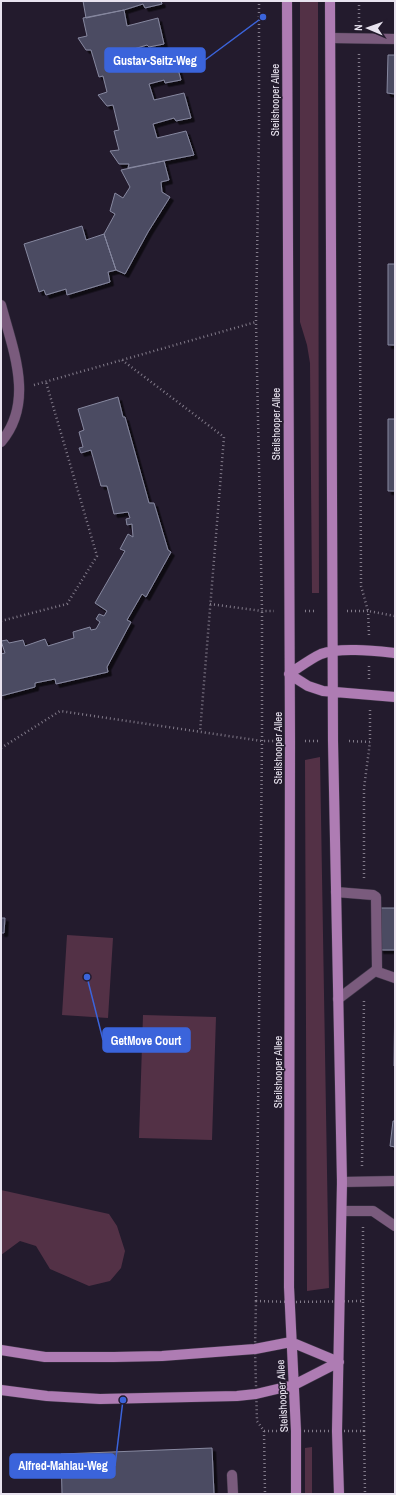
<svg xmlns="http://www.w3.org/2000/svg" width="396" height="1495" font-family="'Archivo Narrow',sans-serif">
<defs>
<filter id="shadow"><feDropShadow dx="3.5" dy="3.5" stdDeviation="0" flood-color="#0009"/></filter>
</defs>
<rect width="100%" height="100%" fill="#231b2d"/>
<path fill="#533146" d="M300,1H318L319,593H312L310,363L307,345L300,322Z
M320,757L329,1288L307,1291L305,760Z
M67,935L113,938L108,1018L62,1015Z
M143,1015L216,1017L212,1140L139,1138Z
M1,1190L109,1214L117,1226L125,1251L121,1268L110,1281L89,1286L50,1269L36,1246L20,1241L1,1255Z
M312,1447V1494H305V1448Z"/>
<path fill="#4b4c62" stroke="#8788a0" filter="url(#shadow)" d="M83,1H161L162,4L145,8L143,4L124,10L86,18Z
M124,10L127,26L158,18L164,44L149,47L147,45L134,49L138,65L174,55L181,80L165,83L164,80L149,84L154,100L184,93L191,118L176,121L174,118L153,124L157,138L186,131L194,155L128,168L129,164H119L110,151L119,150L114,131L119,130L113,105L107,106L98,95L107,92L103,76L99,77L91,50H86L78,38L87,36L83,18Z
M388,55H395V94L387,93Z
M164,161L169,180L161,182L162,192L170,197L148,232L125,274L116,270L104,234L115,214L110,211L115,193L123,198L130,187L121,170Z
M82,226L86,240L104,234L116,270L108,272L110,282L67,295L66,289L46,295L44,290L39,292L24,244Z
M388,264H395V345H388Z
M118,397L123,417H125L149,503H154L168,550L171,552L146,597L142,594L127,620L131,622L107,667L108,672L56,684L55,679L35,683V687L1,696V654L5,653L1,641L7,640L9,643L23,640L25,646L45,639L48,646L74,638L73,632L90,627L91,630L96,629L100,622L96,619L99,614L104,616L107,611L95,603L125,551L120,549L128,534L133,537L132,524L127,525L126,519L130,518L128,512L114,514L107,486H101L91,450L81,453L79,448L83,447L79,432L84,430L78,409Z
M388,419H395V491H388Z
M380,908H395V950H380Z
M1,918H5L4,933H1Z
M395,989V1066H394Z
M393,1121H395V1147L390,1146Z
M212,1448L214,1494H62L61,1454Z"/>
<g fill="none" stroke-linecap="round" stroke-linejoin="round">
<defs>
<path id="lane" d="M331,38L395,39
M336,892L373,895L376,897L377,968L375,971L338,999
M375,971L395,978
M342,1182L395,1181
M342,1211H373L395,1226
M232,1475L233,1494"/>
<path id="street" d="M1,305C13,350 35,402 1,442"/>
<path id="secondary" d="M287,1L290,741L289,1287L296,1431V1494
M330,1L333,741L342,1182L337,1431L339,1494
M289,674C300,667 310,659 321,654C339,647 375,651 395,653
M289,674L308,686L323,691L395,697
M1,1350L45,1357H114L162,1356L255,1349L291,1342L339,1362
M1,1390L47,1396L100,1399L237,1396L256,1394L294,1385L339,1362"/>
</defs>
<use href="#lane" stroke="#3f3748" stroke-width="11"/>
<use href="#street" stroke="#3f3748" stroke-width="11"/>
<use href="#secondary" stroke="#3f3748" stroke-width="11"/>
<path stroke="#827b8a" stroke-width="2.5" stroke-dasharray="1 3" stroke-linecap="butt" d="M359,1V23
M359,54L361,586L368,611L395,616
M122,360L224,437L200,732
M34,385L256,322
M210,604L262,611H274
M305,611H316
M347,611H368L369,635
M1,621L67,604L97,556L46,382
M369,666V679
M305,741H318
M349,741L370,742V710
M1,748L60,711L262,741H274
M364,878V788L370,742
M362,1166L364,999
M363,1227V1301
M256,1301L262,741V611L256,322L259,132V1
M256,1301L290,1302L363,1301L364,1431H264L257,1421L255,1349Z
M264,1431L265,1494
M364,1431L365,1494"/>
<use href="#lane" stroke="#7a5b7d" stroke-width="10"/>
<use href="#street" stroke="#7a5b7d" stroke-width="10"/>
<use href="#secondary" stroke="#ae7cb3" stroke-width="10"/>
</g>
<g text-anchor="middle" stroke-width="3" stroke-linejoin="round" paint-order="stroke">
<g font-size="11" fill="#e8e3ef" stroke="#231b2d">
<text transform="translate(275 100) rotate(-90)" y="4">Steilshooper Allee</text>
<text transform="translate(276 424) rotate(-90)" y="4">Steilshooper Allee</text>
<text transform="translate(278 748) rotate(-90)" y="4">Steilshooper Allee</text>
<text transform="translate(278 1072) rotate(-90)" y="4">Steilshooper Allee</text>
<text transform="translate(282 1396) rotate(-93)" y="4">Steilshooper Allee</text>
</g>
</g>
<path fill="none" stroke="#3b64db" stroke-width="1.5" d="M263 17L205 60M87 977L103 1040M123 1400L115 1466"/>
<g fill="#3b64db" stroke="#231b2d" stroke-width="1.5">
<circle cx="263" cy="17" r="4"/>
<circle cx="87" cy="977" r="4"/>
<circle cx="123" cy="1400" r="4"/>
</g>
<g fill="#3b64db" stroke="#3b64db" stroke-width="1.5">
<rect x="105" y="48" width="100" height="24" rx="4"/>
<rect x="103" y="1028" width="87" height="24" rx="4"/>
<rect x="10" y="1454" width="105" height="24" rx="4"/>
</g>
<g font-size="12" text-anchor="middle" font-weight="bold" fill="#fff">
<text x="155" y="65">Gustav-Seitz-Weg</text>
<text x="146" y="1045">GetMove Court</text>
<text x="63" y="1470">Alfred-Mahlau-Weg</text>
</g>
<rect width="396" height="1495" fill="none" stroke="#e8e3ef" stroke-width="4"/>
<g transform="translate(368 28) rotate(272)" stroke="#231b2d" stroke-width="3" paint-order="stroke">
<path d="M0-3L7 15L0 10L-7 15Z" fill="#e8e3ef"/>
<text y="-6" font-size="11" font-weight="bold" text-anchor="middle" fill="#e8e3ef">N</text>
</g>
</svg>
